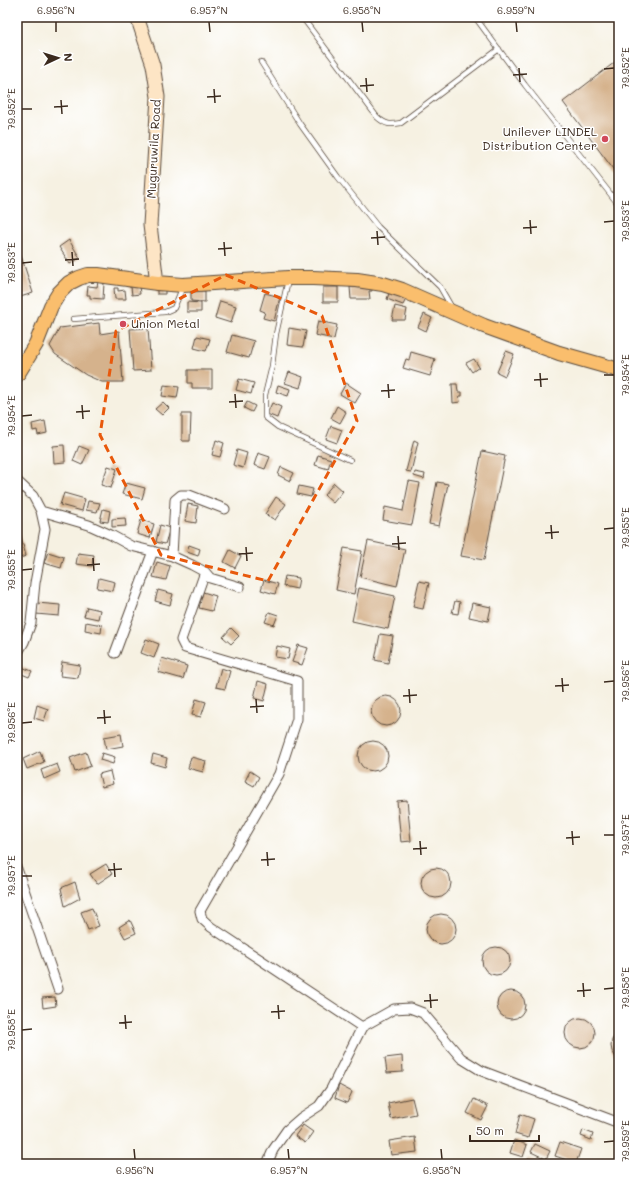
<svg xmlns="http://www.w3.org/2000/svg" width="636" height="1181" font-family="Mali,sans-serif">
<rect width="100%" height="100%" fill="#fff"/>
<filter id="ink" filterUnits="userSpaceOnUse"><feTurbulence type="fractalNoise" baseFrequency=".025" numOctaves="2"/><feDisplacementMap in="SourceGraphic" scale="8" xChannelSelector="R" yChannelSelector="G"/><feConvolveMatrix kernelMatrix="1 2 1 2 8 2 1 2 1" color-interpolation-filters="sRGB"/></filter>
<filter id="wash" filterUnits="userSpaceOnUse"><feTurbulence type="fractalNoise" baseFrequency=".012" numOctaves="4" result="noise"/><feDisplacementMap in="SourceGraphic" scale="16" xChannelSelector="R" yChannelSelector="G"/><feGaussianBlur stdDeviation="0.9" result="paint"/><feColorMatrix in="noise" values="0 0 0 0 0 0 0 0 0 0 0 0 0 0 0 0 0 1.4 0 .05"/><feComposite in="paint" operator="in"/></filter>
<g filter="url(#wash)">
<rect width="100%" height="100%" fill="#f6f1e2"/>
<g id="blocks">
<path fill="#d5b28c" d="M619,59V177L563,102Z
M69,240L80,258L70,264L59,247Z
M17,243L33,293L17,298Z
M98,282L104,283L103,299L90,298V295H87L88,286L97,287Z
M128,283L139,286L140,294L132,295L131,287H129Z
M157,287H165V294H157Z
M323,287H338V302H323Z
M350,287H372V291H369L370,299H351Z
M114,288H118V291L125,290L126,299H115Z
M391,288L408,295L403,305L387,299Z
M191,290L205,291V302L191,301Z
M265,293L280,297L274,321L263,318L265,312L260,310Z
M220,301L236,306L231,323L215,318Z
M187,302L201,303V312H187Z
M395,306L407,309L405,320H392Z
M424,314L432,318L426,331L418,327Z
M318,321L337,325L334,339L315,335Z
M99,323L100,334L119,331L123,382H102L86,375L55,354L50,346L60,328Z
M148,328L151,370L133,371L130,329Z
M289,328L306,331L303,347L287,345Z
M232,335L254,341L249,358L227,352Z
M197,336L210,339L206,351L194,348Z
M506,351L514,354L505,376L497,372Z
M411,352L435,359L430,376L403,368L406,359L409,360Z
M474,359L479,367L472,372L466,363Z
M188,370H212V388H192V383H188Z
M289,372L303,377L300,388L285,383Z
M239,379L254,383L251,394L236,390Z
M346,383L361,393L355,403L340,394Z
M452,384H457L458,392H462V396H459L460,402L453,403Z
M164,385L179,387L177,398L162,396Z
M278,385L290,389L288,396L276,392Z
M163,402L169,408L162,415L155,409Z
M247,402L255,406L252,412L244,408Z
M272,403L281,407L277,418L267,414Z
M337,406L346,412L340,423L331,418Z
M182,414H191L190,441H182Z
M45,421L47,433L38,435L37,430L33,431L32,424Z
M331,426L342,430L337,443L326,439Z
M216,440L224,443L220,457L212,455Z
M414,440L418,442L411,472L406,471Z
M64,445L65,462L54,463L53,446Z
M79,446L89,450L82,465L73,461Z
M237,450L247,453L243,468L233,465Z
M482,451L505,456L484,560L461,556Z
M258,453L270,457L265,469L254,465Z
M318,455L331,459L328,469L315,465Z
M108,466L117,469L111,488L101,485Z
M281,467L294,473L290,481L278,475Z
M415,472L425,474L424,479L414,476Z
M409,481L420,483L412,525L383,520L385,507L403,511Z
M437,482L448,484L439,526L429,524Z
M126,483L145,488L142,499L122,494Z
M334,483L343,491L333,503L324,495Z
M299,486L313,489L311,497L297,494Z
M64,493L85,499L82,511L60,505Z
M276,497L286,504L275,520L265,514Z
M88,501L100,503L97,512L86,510Z
M188,504L198,506L196,523L185,521Z
M103,509L110,511L108,522L100,521Z
M125,518L126,526L112,527V519Z
M141,520L154,524L150,538L137,534Z
M17,522L26,556L17,559Z
M160,525L170,528L165,544L156,542Z
M368,541L405,549L397,586L360,577Z
M189,545L200,549L198,556L187,552Z
M344,548L362,551L354,594L336,590Z
M230,550L241,556L235,568L224,562Z
M48,552L64,557L61,568L44,563Z
M78,553L94,555L92,566L76,564Z
M157,562L170,566L166,580L153,577Z
M285,576L299,578L297,589L283,586Z
M99,578L115,582L113,591L97,588Z
M264,580L278,584L275,594L261,590Z
M419,581L429,583L423,609L413,607Z
M359,588L395,596L388,629L352,621Z
M158,590L173,594L170,605L155,601Z
M203,592L216,596L212,611L199,608Z
M455,601L460,602L458,614L452,613Z
M37,603L60,605L59,616L36,614Z
M472,603L491,607L488,621L469,617Z
M87,607L100,610L98,619L84,616Z
M269,612L278,615L274,625L265,622Z
M86,622L102,625L101,633L85,630Z
M231,628L239,636L231,644L223,637Z
M380,634L393,636L388,663L375,660Z
M146,639L159,644L154,658L141,653Z
M298,645L308,648L302,665L292,662Z
M277,646L290,649L288,659L275,657Z
M162,658L187,666L183,679L158,672Z
M62,662L80,665L78,678L60,676Z
M19,666L32,671L29,677L17,672Z
M221,668L230,671L225,689L216,687Z
M258,681L268,684L264,701L254,698Z
M371 711a15 15 0 1 1 30 0a15 15 0 1 1-30 0Z
M196,699L206,702L201,717L192,715Z
M37,705L48,709L44,721L34,718Z
M121,734L123,746L106,749L104,737Z
M358 756a15 15 0 1 1 30 0a15 15 0 1 1-30 0Z
M40,751L44,762L27,769L23,759Z
M86,752L91,766L75,772L70,758Z
M102,753L115,757L113,764L100,760Z
M153,754L167,758L165,767L151,763Z
M191,757L206,761L203,772L188,768Z
M57,764L60,772L44,779L41,770Z
M110,771L113,784L102,787L99,774Z
M250,771L259,777L254,786L245,781Z
M407,800L411,841L401,842L397,801Z
M106,864L112,874L97,884L90,874Z
M421 883a15 15 0 1 1 30 0a15 15 0 1 1-30 0Z
M75,882L80,898L65,906L61,888Z
M92,908L99,926L88,930L81,912Z
M426 929a15 15 0 1 1 30 0a15 15 0 1 1-30 0Z
M130,920L136,933L125,938L119,927Z
M482 961a14 14 0 1 1 28 0a14 14 0 1 1-28 0Z
M497 1005a14 14 0 1 1 28 0a14 14 0 1 1-28 0Z
M55,997L56,1006L43,1008L42,998Z
M565 1033a15 15 0 1 1 30 0a15 15 0 1 1-30 0Z
M619,1032V1059L615,1056L612,1051L611,1046L612,1040L615,1035Z
M402,1056L403,1072L387,1073L385,1058Z
M339,1085L352,1092L347,1103L335,1098Z
M412,1098L416,1114L391,1119L388,1103Z
M474,1099L488,1106L481,1120L467,1113Z
M520,1114L534,1119L528,1138L515,1134Z
M303,1125L313,1132L305,1143L295,1136Z
M583,1130L593,1134L591,1140L581,1136Z
M415,1137L417,1152L391,1155L389,1141Z
M514,1140L527,1145L523,1157L510,1153Z
M560,1142L581,1149L576,1163L555,1156Z
M535,1144L550,1151L546,1159L531,1152Z
M528,1158L537,1161V1164H526Z"/>
</g>
</g>
<g filter="url(#ink)">
<use href="#blocks" fill-opacity="0" stroke="#57483b" stroke-width="1"/>
<g fill="none" stroke-linecap="round" stroke-linejoin="round">
<defs>
<path id="lane" d="M302,17L377,117C386,125 390,125 401,123L499,49
M475,17L525,85L619,205
M261,62L300,124L338,177L378,227L440,287L452,308
M288,280L276,334L272,366L265,395V417L278,427L350,460
M73,319L165,312L174,308L183,286"/>
<path id="street" d="M17,481L33,496L41,511L45,529L35,583L31,623L24,642L17,654
M41,511L89,525L111,535L131,546L172,556L192,565L205,572L210,578L240,587
M172,556L175,500L181,495H189L225,509
M205,572L181,640L185,648L297,681V719L279,774L200,911L202,919L211,927L362,1027L394,1009L410,1008L423,1013L461,1058L482,1071L614,1121H619
M115,653L153,551
M17,869L58,989
M267,1164L273,1150L287,1130L302,1117L319,1106L331,1089L362,1027"/>
<path id="secondary" d="M137,17L153,65L158,97L150,225L157,283"/>
<path id="primary" d="M17,375L36,344L51,306L59,293L69,283L79,278L88,275H98L157,283L183,285L288,278H313L357,280L383,284L402,290L484,326L559,353L619,370"/>
</defs>
<use href="#lane" stroke="#57483b" stroke-width="6"/>
<use href="#street" stroke="#57483b" stroke-width="11"/>
<use href="#secondary" stroke="#57483b" stroke-width="15"/>
<use href="#primary" stroke="#57483b" stroke-width="16"/>
<use href="#lane" stroke="#fff" stroke-width="4.5"/>
<use href="#street" stroke="#fff" stroke-width="9"/>
<use href="#secondary" stroke="#fde5c5" stroke-width="13"/>
<use href="#primary" stroke="#fabe6d" stroke-width="14"/>
</g>
</g>
<path fill="none" stroke="#e8590c" stroke-width="3" stroke-dasharray="8 5" stroke-linejoin="round" d="M226,275L322,316L357,421L268,581L161,555L100,435L116,331Z"/>
<path fill="none" stroke="#3b2a1e" stroke-width="1.5" d="M56,22V32M209,22L210,32M362,22L363,32M516,22L517,32M519,68L520,82M604,69L614,68M513,75L527,74M366,78L367,92M360,86L374,85M214,89L215,103M207,97L221,96M61,100L62,114M54,107L68,106M22,109H32M530,220L531,234M604,222L614,221M523,228L537,227M377,231L378,245M371,238L385,237M224,242L225,256M218,249L232,248M72,252L73,266M65,260L79,259M22,263L32,262M540,373L541,387M604,375H614M534,380L548,379M388,384L389,398M381,391L395,390M235,394L236,408M229,402L243,401M82,405L83,419M76,412L90,411M22,416L32,415M551,525L552,539M604,529L614,528M545,533L559,532M398,536L399,550M392,544L406,543M246,547L247,561M239,554L253,553M93,558L94,571M87,565L100,564M22,570L32,569M562,678L563,692M604,682L614,681M555,686L569,685M409,689L410,703M403,696L417,695M256,699L257,713M250,707L264,706M104,710L105,724M97,718L111,717M22,723L32,722M572,831L573,845M604,835H614M566,838L580,837M420,841L421,855M413,849L427,848M267,852L268,866M261,860L275,859M114,863L115,877M108,870L122,869M22,876H32M583,983L584,997M604,989L614,988M577,991L591,990M430,994L431,1008M424,1001L438,1000M278,1005L279,1019M271,1012L285,1011M125,1015L126,1029M119,1023L132,1022M22,1030L32,1029M604,1142L614,1141M134,1149L135,1159M288,1149L289,1159M441,1149L442,1159"/>
<g fill="#d1495b" stroke="#fff" stroke-width="1.5">
<circle cx="605" cy="139" r="4"/>
<circle cx="123" cy="324" r="4"/>
</g>
<g text-anchor="middle" stroke-width="3" stroke-linejoin="round" paint-order="stroke">
<g font-size="12" fill="#3b2a1e" stroke="#fff" text-anchor="end">
<text x="597" y="136">Unilever LINDEL<tspan x="597" dy="14">Distribution Center</tspan></text>
<text x="131" y="328" text-anchor="start">Union Metal</text>
</g>
<g font-size="12" fill="#3b2a1e" stroke="#fff">
<text transform="translate(154 149) rotate(-87)" y="4">Muguruwila Road</text>
</g>
</g>
<rect width="636" height="1181" fill="none" stroke="#fff" stroke-width="44"/>
<g transform="translate(58 58) rotate(86)" stroke="#ffffff" stroke-width="3" paint-order="stroke">
<path d="M0-3L7 15L0 10L-7 15Z" fill="#3b2a1e"/>
<text y="-6" font-size="11" font-weight="bold" text-anchor="middle" fill="#3b2a1e">N</text>
</g>
<path d="M470 1135v6h69v-6" fill="none" stroke="#3b2a1e" stroke-width="2"/>
<text x="476" y="1135" font-size="12" fill="#3b2a1e" stroke="#ffffff" stroke-width="3" paint-order="stroke">50 m</text>
<rect x="22" y="22" width="592" height="1137" fill="none" stroke="#3b2a1e" stroke-width="1.5"/>
<g font-size="10" text-anchor="middle" fill="#3b2a1e">
<text x="56" y="14">6.956°N</text>
<text x="209" y="14">6.957°N</text>
<text x="362" y="14">6.958°N</text>
<text x="516" y="14">6.959°N</text>
<text transform="translate(625 68) rotate(-90)" y="4">79.952°E</text>
<text transform="translate(11 109) rotate(-90)" y="4">79.952°E</text>
<text transform="translate(625 221) rotate(-90)" y="4">79.953°E</text>
<text transform="translate(11 263) rotate(-90)" y="4">79.953°E</text>
<text transform="translate(625 375) rotate(-90)" y="4">79.954°E</text>
<text transform="translate(11 416) rotate(-90)" y="4">79.954°E</text>
<text transform="translate(625 528) rotate(-90)" y="4">79.955°E</text>
<text transform="translate(11 570) rotate(-90)" y="4">79.955°E</text>
<text transform="translate(625 681) rotate(-90)" y="4">79.956°E</text>
<text transform="translate(11 723) rotate(-90)" y="4">79.956°E</text>
<text transform="translate(625 835) rotate(-90)" y="4">79.957°E</text>
<text transform="translate(11 876) rotate(-90)" y="4">79.957°E</text>
<text transform="translate(625 988) rotate(-90)" y="4">79.958°E</text>
<text transform="translate(11 1030) rotate(-90)" y="4">79.958°E</text>
<text transform="translate(625 1141) rotate(-90)" y="4">79.959°E</text>
<text x="135" y="1174">6.956°N</text>
<text x="289" y="1174">6.957°N</text>
<text x="442" y="1174">6.958°N</text>
</g>
</svg>
